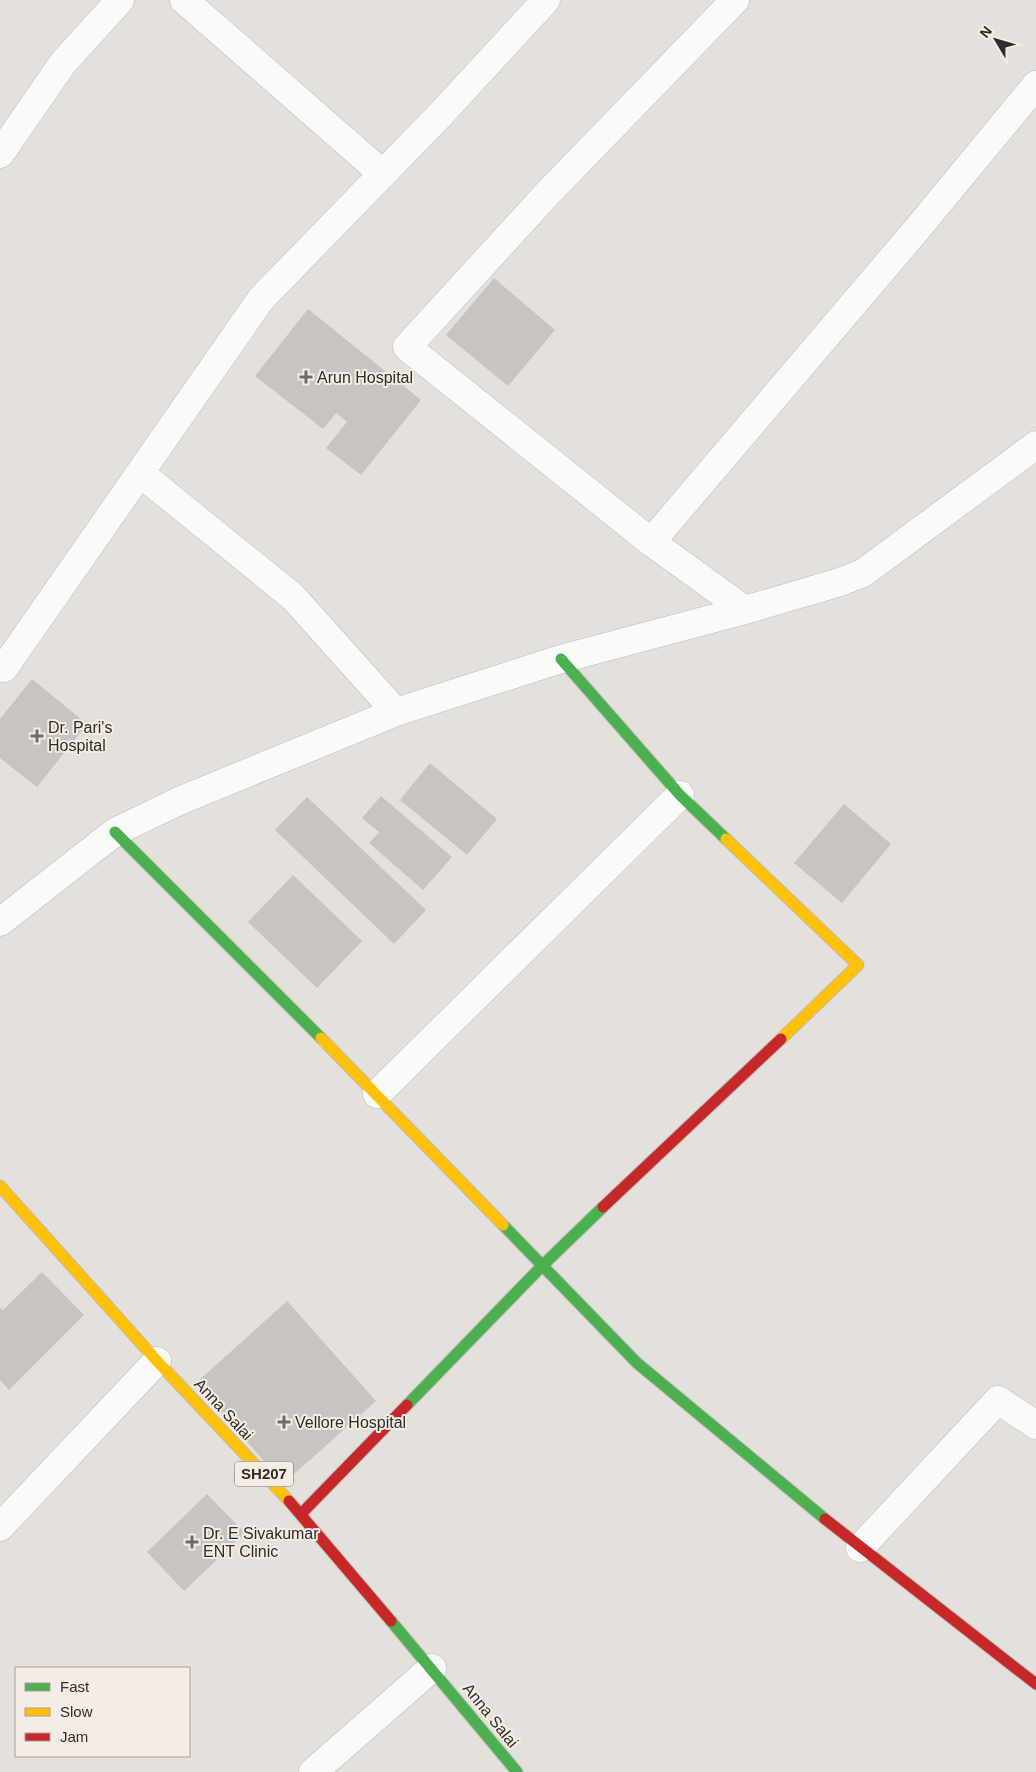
<svg xmlns="http://www.w3.org/2000/svg" width="1036" height="1772" font-family="Arial,sans-serif">
<rect width="100%" height="100%" fill="#e4e0dc"/>
<path fill="#c7c4c1" d="M494,278L555,330L508,386L446,335Z
M308,309L421,400L361,475L326,448L347,422L336,413L323,429L255,376Z
M32,679L87,724L37,787L0,758V719Z
M430,763L497,819L467,855L400,800Z
M381,796L452,857L423,890L369,843L379,832L362,818Z
M307,797L426,910L394,944L275,830Z
M844,804L891,844L842,903L794,863Z
M293,875L362,941L317,988L248,922Z
M42,1272L84,1315L9,1390L0,1380V1308L3,1310Z
M287,1301L376,1401L284,1483L195,1384Z
M207,1494L245,1533L184,1591L147,1552Z"/>
<g fill="none" stroke-linecap="round" stroke-linejoin="round">
<defs>
<path id="street" d="M184,0L383,174
M735,0L547,194L407,347L651,542L745,610
M0,154L63,63L120,0
M140,473L293,597L396,712
M651,542L918,228L1036,85
M0,665L4,668L261,299L439,116L546,0
M0,922L115,832L179,801L396,712L561,659L745,610L840,582L863,573L1036,445
M377,1094L680,795
M0,1527L157,1361
M860,1548L998,1400L1036,1425
M313,1772L432,1668"/>
<path id="fast" d="M561,659L680,795L726,839
M115,832L321,1038
M503,1225L637,1363L825,1519
M407,1405L542,1266L603,1207
M391,1621L517,1772"/>
<path id="slow" d="M726,839L858,965L781,1039
M321,1038L503,1225
M0,1186L157,1361L289,1501"/>
<path id="jam" d="M603,1207L781,1039
M289,1501L391,1621
M301,1514L407,1405
M825,1519L1036,1684"/>
</defs>
<use href="#street" stroke="#bfbcb9" stroke-width="29"/>
<use href="#fast" stroke="#bfbcb9" stroke-width="13"/>
<use href="#slow" stroke="#bfbcb9" stroke-width="13"/>
<use href="#jam" stroke="#bfbcb9" stroke-width="13"/>
<use href="#street" stroke="#fbfafa" stroke-width="28"/>
<use href="#fast" stroke="#4caf50" stroke-width="11"/>
<use href="#slow" stroke="#ffc107" stroke-width="11"/>
<use href="#jam" stroke="#c62828" stroke-width="11"/>
</g>
<g fill="#6e6b68" stroke="#f5ede5" stroke-width="2">
<path d="M303.5 369.5h5v5h5v5h-5v5h-5v-5h-5v-5h5z"/>
<path d="M34.5 728.5h5v5h5v5h-5v5h-5v-5h-5v-5h5z"/>
<path d="M281.5 1414.5h5v5h5v5h-5v5h-5v-5h-5v-5h5z"/>
<path d="M189.5 1534.5h5v5h5v5h-5v5h-5v-5h-5v-5h5z"/>
</g>
<g text-anchor="middle" stroke-width="4" stroke-linejoin="round" paint-order="stroke">
<rect fill="#f5ede5" stroke="#6a6661" stroke-width="1" x="235" y="1461.5" width="58" height="25" rx="4"/>
<g font-size="15" font-weight="bold" fill="#2f2c29">
<text x="264" y="1479">SH207</text>
</g>
<g font-size="16" fill="#2f2c29" stroke="#f5ede5" text-anchor="start">
<text x="317" y="383">Arun Hospital</text>
<text x="48" y="733">Dr. Pari's<tspan x="48" dy="18">Hospital</tspan></text>
<text x="295" y="1428">Vellore Hospital</text>
<text x="203" y="1539">Dr. E Sivakumar<tspan x="203" dy="18">ENT Clinic</tspan></text>
</g>
<g font-size="16" fill="#2f2c29" stroke="#f5ede5">
<text transform="translate(224 1409) rotate(47)" y="6">Anna Salai</text>
<text transform="translate(491 1715) rotate(51)" y="6">Anna Salai</text>
</g>
</g>
<rect x="15" y="1667" width="175" height="90" fill="#f5ede5" stroke="#a6a09a"/>
<rect x="25" y="1683" width="25" height="8" fill="#4caf50" stroke="#a6a09a"/>
<text x="60" y="1692" font-size="15" fill="#2f2c29">Fast</text>
<rect x="25" y="1708" width="25" height="8" fill="#ffc107" stroke="#a6a09a"/>
<text x="60" y="1717" font-size="15" fill="#2f2c29">Slow</text>
<rect x="25" y="1733" width="25" height="8" fill="#c62828" stroke="#a6a09a"/>
<text x="60" y="1742" font-size="15" fill="#2f2c29">Jam</text>
<g transform="translate(996 40) rotate(308)" stroke="#f5ede5" stroke-width="4" paint-order="stroke">
<path d="M0-4L9 19L0 12L-9 19Z" fill="#2f2c29"/>
<text y="-8" font-size="14" font-weight="bold" text-anchor="middle" fill="#2f2c29">N</text>
</g>
</svg>
